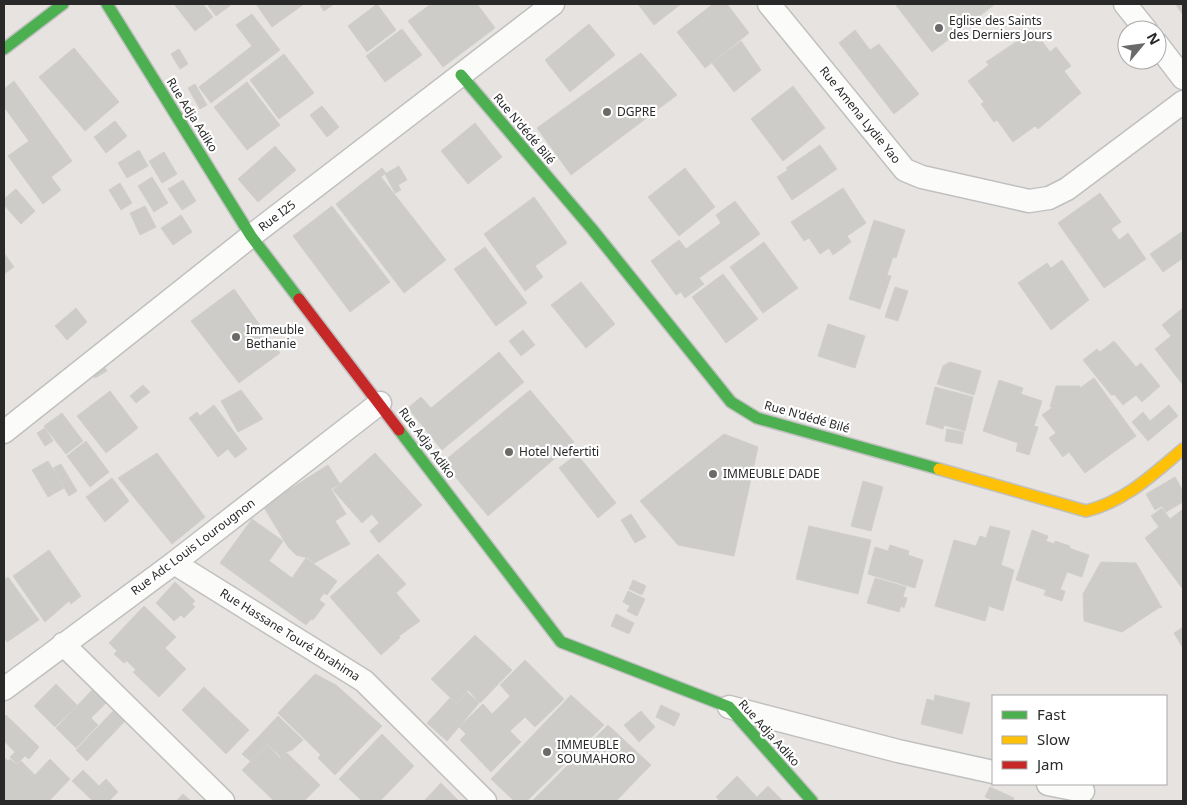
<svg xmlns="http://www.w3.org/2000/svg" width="1187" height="805" font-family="'Noto Sans',sans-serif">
<rect width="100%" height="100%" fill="#e6e3e0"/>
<path fill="#ceccc9" stroke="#d1cfcc" d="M174,4H203L213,17L195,31Z
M207,4H230L231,5L216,16Z
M256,4H304L272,27Z
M319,4H334L324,11Z
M377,4L396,30L367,52L348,26Z
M431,4H477L495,28L443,67L408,21Z
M638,4H681L654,25Z
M713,4H727L749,33L705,68L677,32Z
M895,4H995L932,52Z
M1178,4H1183V15L1176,5Z
M252,14L280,50L211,103L199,87L252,46L236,25Z
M589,24L615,55L570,92L545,60Z
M402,29L422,55L385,82L366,56Z
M855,30L870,50L879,44L919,94L894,114L839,43Z
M1034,30L1050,52L1056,47L1071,66L1064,71L1081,93L1038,129L1035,126L1013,142L997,120L994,122L981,104L984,102L968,81L989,65L986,62Z
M741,41L761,70L734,92L712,63Z
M74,48L119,102L85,131L39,77Z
M179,49L188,64L180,69L171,54Z
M641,53L677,95L571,175L537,128Z
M284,54L314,93L279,119L250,80Z
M14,81L72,161L51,177L61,190L43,204L8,156L29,141L4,107V89Z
M247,82L280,125L247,150L214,107Z
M195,84L207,105L200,109L188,88Z
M793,86L825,128L783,161L751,119Z
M322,106L339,127L327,137L310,115Z
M115,121L127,136L106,153L94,137Z
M475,123L502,157L468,184L441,151Z
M820,145L837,169L792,200L777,177L788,170L786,168Z
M275,146L296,170L258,202L238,179Z
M139,150L148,166L127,178L118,163Z
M164,152L177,174L162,183L149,161Z
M399,166L407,180L398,185L401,190L395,193L385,174Z
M382,168L386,173L381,177L446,260L404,293L336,204Z
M685,168L715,207L679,236L648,197Z
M152,177L168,203L154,212L138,186Z
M183,180L196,201L182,210L168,189Z
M120,183L132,203L121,210L109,190Z
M843,188L866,223L847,236L851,242L833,255L829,248L820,254L809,238L804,241L791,222Z
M16,189L35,211L21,224L4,205V199Z
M1100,193L1121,222L1111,229L1119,240L1128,233L1146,259L1104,288L1058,223Z
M534,197L567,243L535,266L543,277L525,291L484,234Z
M735,201L760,234L699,278L704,284L685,298L681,292L676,295L651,261L679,240L686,249L721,223L716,215Z
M145,206L156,227L140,235L130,213Z
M332,206L390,282L350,312L293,236Z
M181,215L192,232L173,245L161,228Z
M874,220L905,230L896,258L893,257L887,275L891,276L880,309L849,299Z
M1183,231V258L1163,272L1150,254Z
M764,242L798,288L763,313L730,267Z
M485,247L527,303L496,326L454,269Z
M4,253L14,267L4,274Z
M1062,260L1089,300L1051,330L1018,283L1047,263L1051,268Z
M723,274L758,319L726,343L692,297Z
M581,282L615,324L586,348L551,305Z
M895,287L908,291L898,321L885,317Z
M234,289L280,353L239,383L191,321Z
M76,308L87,322L67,340L55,326Z
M1183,308V385L1155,349L1171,336L1162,325Z
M828,324L865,336L855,368L818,356Z
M523,330L535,345L521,356L509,341Z
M1114,341L1136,367L1141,363L1160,386L1142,402L1136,395L1123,405L1114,394L1112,396L1083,360L1097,349L1100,352Z
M499,352L524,382L442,450L408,408L421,397L431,408Z
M950,362L981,371L974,395L937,384L943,366Z
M102,363L107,371L95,378L90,371Z
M1094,378L1136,436L1085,473L1069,452L1063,457L1049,438L1056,433L1042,415L1053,407H1050L1056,386H1080V388Z
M999,380L1023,388L1021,394L1042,401L1034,426L1038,427L1029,455L1016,451L1018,443L983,431Z
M143,385L150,392L136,403L130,396Z
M935,387L973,397L965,431L944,425L943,429L926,424Z
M241,390L263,419L238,432L221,401Z
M530,390L574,442L488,516L443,462Z
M110,391L138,428L106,453L77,416Z
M214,405L247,449L235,458L228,449L218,457L189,418L197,412L200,416Z
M1169,405L1178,416L1148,441L1132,422L1143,412L1150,421Z
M62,413L83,441L66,454L44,426Z
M45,428L53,441L45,446L37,433Z
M947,429L964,432L962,444L945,441Z
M724,434L758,447L734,556L678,545L640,501Z
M86,441L109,472L90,487L67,456Z
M157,453L205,517L172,544L118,478Z
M375,453L422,505L379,543L370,531L379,523L372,514L362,523L333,490Z
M577,454L616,503L598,518L559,468Z
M48,461L64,488L48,497L32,470Z
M61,464L77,491L69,496L53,468Z
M328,465L340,484L331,489L346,514L335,521L350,544L314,563L308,558L296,555L288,547L263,506Z
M1175,477L1183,491V502L1166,512L1162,506L1155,510L1146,494Z
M112,478L129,501L105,522L86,497Z
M863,481L883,487L871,531L851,526Z
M1162,508L1170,519L1183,509L1182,588L1145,538L1159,527L1151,516Z
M631,514L646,537L635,543L621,520Z
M252,519L283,541L269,561L292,578L306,558L337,581L327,595L324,593L319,600L325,604L313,620L311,619L306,625L220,563Z
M809,526L871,540L858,594L796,579Z
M990,526L1010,531L1001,565L1014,570L1003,611L989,606L985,621L935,606L954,540L976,546L980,536L986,538Z
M1032,530L1048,536L1046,541L1054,544L1055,541L1070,546L1069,548L1089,555L1082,577L1067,572L1060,590L1065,591L1062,601L1044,595L1046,590L1016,580Z
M890,545L909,551L908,555L923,560L915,588L868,574L875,547L888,551Z
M49,550L81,596L71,604L69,601L45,622L13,576Z
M378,554L406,584L396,593L420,621L399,636L400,638L381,655L330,597Z
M1101,562L1136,563L1162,608L1160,607L1122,632L1084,621L1083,594Z
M8,577L39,620L7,642L4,637V580Z
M875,578L906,587L903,597L907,598L904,608L901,606L899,612L867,603Z
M633,580L646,586L642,595L629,589Z
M175,582L195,601L192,604L195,607L184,618L181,615L174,621L156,603Z
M628,591L645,599L637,616L627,611L630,606L623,602Z
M144,606L176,637L165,648L186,669L159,697L133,672L136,670L127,661L124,663L114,654L117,651L109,643Z
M616,614L634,623L629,634L611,626Z
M1183,627V648L1174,633Z
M475,635L512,670L480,703L468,690L456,703L431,679Z
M525,660L564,699L535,727L525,717L510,731L521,742L491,772L460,740L466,734L459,727L483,704L492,714L510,696L500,685Z
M315,674L336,685L363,709L321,755L278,713Z
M56,684L77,705L55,727L34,706Z
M204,687L249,730L226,754L182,710Z
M93,689L107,702L91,718L98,725L76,748L56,728Z
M467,692L479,703L447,741L427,723L450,698L456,704Z
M571,695L604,725L527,801H514L491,779Z
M935,695L970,703L962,734L921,724L927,699L934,701Z
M661,705L680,714L674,726L656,717Z
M115,709L126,720L87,761L76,750Z
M363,709L382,726L335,775L318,758Z
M641,711L655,727L639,742L624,725Z
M6,715L39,747L29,759L25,756L17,764L10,757L15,752L4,741V717Z
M278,716L303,740L292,750L286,752L281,757L267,744L250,761L242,754Z
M608,725L651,765L616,801H532Z
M382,734L414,766L380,801H362L339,779Z
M267,745L280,758L286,752L320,785L304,801H274L242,770Z
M4,757L8,761L10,759L17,765L21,761L35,775L50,759L70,779L49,801H4Z
M83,770L99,786L106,779L118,792L109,801H93L72,781Z
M737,776L757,797L768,786L783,801H720L716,797Z
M441,783L459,801H424Z
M990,787L1014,798L1013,801H994L985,797Z
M183,794L191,801H176Z"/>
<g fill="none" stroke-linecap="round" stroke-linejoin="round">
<defs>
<path id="street" d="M769,4L905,170L922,177L1029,201L1049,198L1067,189L1183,102
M1125,4L1146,30
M1157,44L1183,78
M4,432L251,236L553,4
M174,563L364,681L485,801
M63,644L223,801
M4,689L174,563L380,403
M729,707L898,751L993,772
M1048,784L1083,791"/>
<path id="fast" d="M107,4L251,236L299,299
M4,49L63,4
M461,75L592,229L731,402L757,418L939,469
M399,430L561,642L729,707L812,801"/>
<path id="slow" d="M939,469L1086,511C1126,501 1152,475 1183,449"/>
<path id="jam" d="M299,299L399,430"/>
</defs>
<use href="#street" stroke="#c1c0c1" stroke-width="25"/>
<use href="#fast" stroke="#c1c0c1" stroke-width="14"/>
<use href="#slow" stroke="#c1c0c1" stroke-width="14"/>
<use href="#jam" stroke="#c1c0c1" stroke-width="14"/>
<use href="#street" stroke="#fbfbfa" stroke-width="22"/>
<use href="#fast" stroke="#4caf50" stroke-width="11"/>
<use href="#slow" stroke="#ffc107" stroke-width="11"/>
<use href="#jam" stroke="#c62828" stroke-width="11"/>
</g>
<g fill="#6b6a69" stroke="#fff" stroke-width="2">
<circle cx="939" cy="28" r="5"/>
<circle cx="607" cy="112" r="5"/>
<circle cx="236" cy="337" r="5"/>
<circle cx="509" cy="452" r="5"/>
<circle cx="713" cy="474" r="5"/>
<circle cx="547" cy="752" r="5"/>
</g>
<g text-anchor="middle" stroke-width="4.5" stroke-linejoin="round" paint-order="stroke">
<g font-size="12" fill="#292929" stroke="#fff" text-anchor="start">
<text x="949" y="25">Eglise des Saints<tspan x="949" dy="14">des Derniers Jours</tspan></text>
<text x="617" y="116">DGPRE</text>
<text x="246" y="334">Immeuble<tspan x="246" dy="14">Bethanie</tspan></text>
<text x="519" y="456">Hotel Nefertiti</text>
<text x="723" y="478">IMMEUBLE DADE</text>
<text x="557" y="749">IMMEUBLE<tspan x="557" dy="14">SOUMAHORO</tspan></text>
</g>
<g font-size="12" fill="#292929" stroke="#fff">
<text transform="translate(192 115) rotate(58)" y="4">Rue Adja Adiko</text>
<text transform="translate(860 115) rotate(51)" y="4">Rue Amena Lydie Yao</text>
<text transform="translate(524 129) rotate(50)" y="4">Rue N'dédé Bilé</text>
<text transform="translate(277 216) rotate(-37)" y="4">Rue I25</text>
<text transform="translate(807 417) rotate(16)" y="4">Rue N'dédé Bilé</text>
<text transform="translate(427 443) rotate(53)" y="4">Rue Adja Adiko</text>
<text transform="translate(193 547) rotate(-37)" y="4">Rue Adc Louis Lourougnon</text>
<text transform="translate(290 635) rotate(32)" y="4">Rue Hassane Touré Ibrahima</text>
<text transform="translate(769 733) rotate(48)" y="4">Rue Adja Adiko</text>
</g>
</g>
<rect width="1187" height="805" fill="none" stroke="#292929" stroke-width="10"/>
<rect x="992" y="695" width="175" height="90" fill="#ffffff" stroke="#a9a9a9"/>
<rect x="1002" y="711" width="25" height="8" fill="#4caf50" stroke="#a9a9a9"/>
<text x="1037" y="720" font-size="15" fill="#292929">Fast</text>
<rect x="1002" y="736" width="25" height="8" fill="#ffc107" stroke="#a9a9a9"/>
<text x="1037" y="745" font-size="15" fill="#292929">Slow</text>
<rect x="1002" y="761" width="25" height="8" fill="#c62828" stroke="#a9a9a9"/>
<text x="1037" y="770" font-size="15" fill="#292929">Jam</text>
<g transform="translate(1142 45) rotate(61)"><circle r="24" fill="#ffffff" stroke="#a9a9a9"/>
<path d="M0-4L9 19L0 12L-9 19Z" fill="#6b6a69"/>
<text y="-8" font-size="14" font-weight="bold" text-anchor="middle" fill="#292929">N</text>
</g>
</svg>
